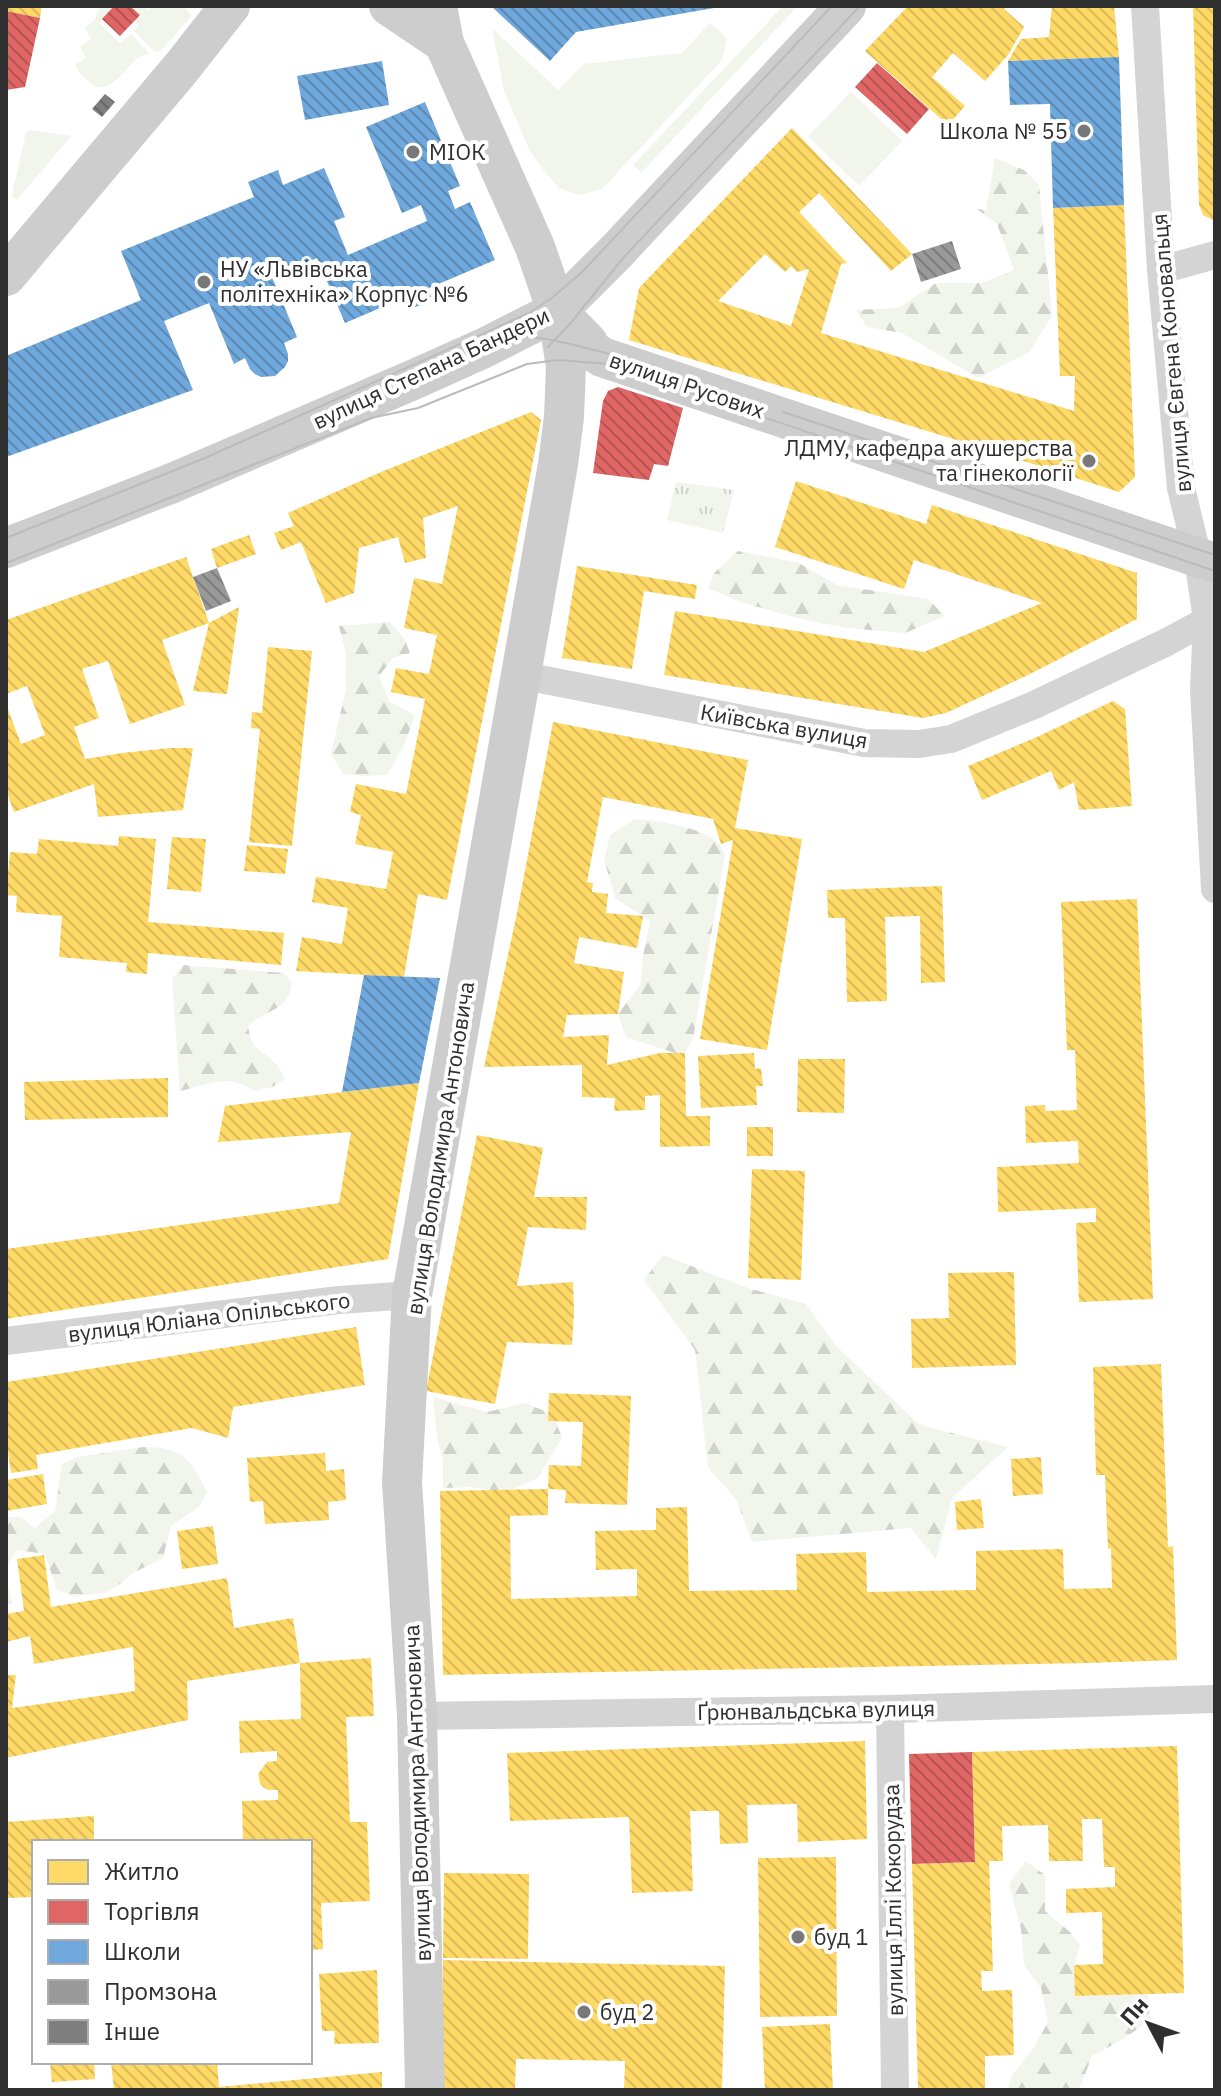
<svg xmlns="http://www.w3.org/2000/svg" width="1221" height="2096" font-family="'IBM Plex Sans',sans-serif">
<defs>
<pattern id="forest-firs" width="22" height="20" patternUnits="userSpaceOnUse" patternTransform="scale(2)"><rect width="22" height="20" fill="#f2f5ec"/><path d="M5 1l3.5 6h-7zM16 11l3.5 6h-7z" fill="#d0d2cb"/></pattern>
<pattern id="park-tufts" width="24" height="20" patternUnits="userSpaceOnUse" patternTransform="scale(2)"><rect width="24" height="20" fill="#f2f5ec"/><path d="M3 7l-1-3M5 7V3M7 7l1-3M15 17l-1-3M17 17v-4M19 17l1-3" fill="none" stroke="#d0d2cb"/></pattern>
<pattern id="homes-back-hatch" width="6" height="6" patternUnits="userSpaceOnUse" patternTransform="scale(2)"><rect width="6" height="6" fill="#ffd966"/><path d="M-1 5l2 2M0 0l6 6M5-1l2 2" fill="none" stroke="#dbbb59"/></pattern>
<pattern id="shops-back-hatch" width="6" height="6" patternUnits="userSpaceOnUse" patternTransform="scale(2)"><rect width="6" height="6" fill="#e06666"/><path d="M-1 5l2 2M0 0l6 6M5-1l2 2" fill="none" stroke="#b65454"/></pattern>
<pattern id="schools-back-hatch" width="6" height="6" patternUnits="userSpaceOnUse" patternTransform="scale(2)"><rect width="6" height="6" fill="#6fa8dc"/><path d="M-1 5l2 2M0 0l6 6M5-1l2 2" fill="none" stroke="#5c89b3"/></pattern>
<pattern id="industry-back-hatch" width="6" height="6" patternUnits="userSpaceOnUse" patternTransform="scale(2)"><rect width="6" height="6" fill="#999"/><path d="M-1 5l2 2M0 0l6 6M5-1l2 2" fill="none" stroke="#7d7d7d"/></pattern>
<pattern id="building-back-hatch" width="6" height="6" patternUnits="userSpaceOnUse" patternTransform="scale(2)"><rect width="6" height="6" fill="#7f7f7f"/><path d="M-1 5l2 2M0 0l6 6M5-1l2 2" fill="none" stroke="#686868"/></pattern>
</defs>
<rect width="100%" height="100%" fill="#fff"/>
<path fill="#f2f5ec" d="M100,6H114L99,23L120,44L131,34L150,54C145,55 142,55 138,58C125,67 110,97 92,84C84,78 80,74 75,65L86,58L80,47L91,39L85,28L95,19Z
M130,6H145L149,10L152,6H182L192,15L161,51L155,52L134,31L138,26L134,21L139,15Z
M783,6H798L641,173L633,165Z
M710,23L727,38L722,60L602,189L579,195L559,188L544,171L529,149L504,91L492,28L558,90L584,64L682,53Z
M851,92L902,141L859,186L808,136Z
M30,130L71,136L17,200L13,198V190L26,132Z"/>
<path fill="url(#forest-firs)" d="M995,158L1024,170L1039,185L1052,316L1029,352L978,378L902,333L867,327L856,310L898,308L936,283H982L1014,270L997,224L977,209L986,210Z
M738,551L799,563L837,585L928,599L945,616L905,633L847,628L796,618L740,602L708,588L715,572Z
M390,622L404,638L410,653L393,658L379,676L389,701L415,715L405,743L387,775L367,776L343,774L331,754L346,689V653L339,626Z
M635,819C657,820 702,827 718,843C721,846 723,851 725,855L693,1039L685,1053L681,1055L626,1037L618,1014L641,984L643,955L650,921L615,898L604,859L610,835Z
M183,965L283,973L292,982C287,1014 269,1006 248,1026C252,1051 258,1047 274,1062C279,1066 282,1073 285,1079L272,1087L255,1091C228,1073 210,1084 180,1091L172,979Z
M663,1255L748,1288L806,1304L836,1346L920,1425L1008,1447L952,1498L936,1559L911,1528L752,1542L736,1499L708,1468L695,1350L644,1280Z
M433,1397L487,1412L525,1403L552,1414L562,1437L538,1478L506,1492L471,1487L443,1488V1460L437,1437Z
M144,1447C183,1447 190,1459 207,1492L199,1507L171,1526L163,1558L133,1573L120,1584L105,1593L72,1596L57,1590L45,1554L17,1550C1,1570 7,1579 12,1603L6,1604V1517H21L35,1528L55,1511L62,1464L77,1457Z
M1026,1861L1045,1875V1911L1070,1932L1080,1945L1074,1965L1075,1996L1148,1994L1150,2020L1125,2038L1092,2056L1079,2090H1007L1013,2074L1033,2049L1048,2022L1041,1988L1024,1965L1021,1929L1009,1884Z"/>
<path fill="url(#park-tufts)" d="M676,482L734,490L723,533L667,520Z"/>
<path fill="url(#homes-back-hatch)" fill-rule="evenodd" d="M6,6H42L40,18L6,11Z
M908,6H1006L1004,9L1024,27L1008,55L985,81L953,53L932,77L965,106L948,125L865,51Z
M1052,6H1114L1119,57L1008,61L1021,39L1049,37Z
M1193,6H1215V221L1203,215L1199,205Z
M792,128L912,254L891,271L819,193L799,212L847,263L841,264L821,333L1074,411L1075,376H1060L1053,208L1124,205L1135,477L1119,492L996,452L629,340L639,288ZM765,254L785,272L791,266L797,272L809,269L791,326L718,301Z
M531,412L541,420L447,900L418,894L404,977L296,971L302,937L342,944L348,908L312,902L316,877L386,889L393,852L355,844L361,815L350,812L356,784L406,794L425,699L391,692L396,668L429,674L437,635L404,628L414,578L442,584L458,506L423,518L426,558L405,563L398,537L359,548L354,593L326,603L301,542L281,550L274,533L294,526L288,513L381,472Z
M796,481L926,524L932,505L1137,573V619L1028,675L946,713L923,718L664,675L675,611L924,652L1042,603L914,560L904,589L775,547Z
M249,535L256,554L217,568L211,549Z
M186,557L209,623L162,640L185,705L130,724L108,661L82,669L99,718L74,727L85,759L122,753L170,748H193L183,810L98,817L94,784L14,812L6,790V704L21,744L45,735L27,686L6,694V620Z
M577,566L697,585L695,599L644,591L632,669L562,658Z
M239,607L227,694L193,691L209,623Z
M268,647L312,651L292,846L249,842L260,729L251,728L252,712L262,713Z
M1113,701L1125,709L1132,806L1079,810L1074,782L1059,790L1051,771L982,800L968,766L1037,737Z
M553,722L748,760L735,828L802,839L767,1050L700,1039L733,840L721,844L713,819L603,797L587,882L593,883L592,892L608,894L606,913L643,916L637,948L579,937L574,963L624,972L618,1014L567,1015L563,1037L609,1035L607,1065L660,1053H685L686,1116H710V1146L660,1147V1095L645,1096V1110L614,1111L615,1098L582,1097V1065L484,1067L517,913Z
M119,836L156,839L148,922L284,933L281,965L148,953L147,974L126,972L127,963L59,957L62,916L16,912L17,896L6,895L10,852L37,854L39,839L118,846Z
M172,837L206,839L201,892L167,889Z
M247,845L288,849L285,874L244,871Z
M942,886L945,982L921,983L920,916L885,917L887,1001L847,1002L845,918H828L827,890Z
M1137,899L1153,1299L1079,1302L1076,1223L1096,1222V1208L998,1212L997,1167L1079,1163L1078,1141L1026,1143L1025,1106L1045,1105V1111L1077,1110L1075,1050H1067L1061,902Z
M754,1053L755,1069L761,1068L763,1086H756L757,1105L701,1108L698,1056Z
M798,1059H845L844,1113L797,1112Z
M168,1078V1117L25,1120L24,1082Z
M419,1083L388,1259L6,1319V1249L339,1203L351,1132L218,1142L225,1106Z
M747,1127H773V1156H747Z
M477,1135L543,1148L534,1197H587L586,1230L528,1227L517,1286L573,1282L574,1312L572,1345L507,1342L495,1404L426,1391Z
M752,1169L805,1171L801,1280L748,1278Z
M1014,1272L1016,1365L912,1368L911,1319L949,1318L948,1273Z
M356,1327L365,1385L233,1407L228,1438L192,1428L36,1455L38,1469L11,1473L8,1452L6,1453V1382Z
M1161,1364L1168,1547L1173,1546L1177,1660L1088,1663L443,1675L440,1491L548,1489V1515L510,1516L511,1599L637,1596V1569L596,1570L595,1531L656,1530V1508L687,1507L689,1591L797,1590L796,1554L866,1552L867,1592L976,1590V1551L1063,1549L1064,1589L1112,1588L1111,1548L1108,1549L1105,1475H1096L1093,1367Z
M549,1393L631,1396L627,1505L565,1503L566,1490L548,1489L549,1465L581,1466L583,1422L548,1421Z
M325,1453L326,1471L344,1469L346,1500L328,1502L329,1520L265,1524L263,1501L250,1502L247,1458Z
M1041,1457L1043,1494L1013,1496L1011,1459Z
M43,1474L47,1504L6,1511V1480Z
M981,1499L984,1528L957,1530L955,1502Z
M213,1526L218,1564L182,1569L177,1531Z
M44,1555L51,1607L227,1578L234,1628L293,1618L300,1663L187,1681L188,1720L6,1758V1675H16L12,1708L135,1691L133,1647L34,1664L30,1636L6,1642V1614L24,1611L17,1559Z
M371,1658L374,1716L346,1717L350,1822H367L370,1901L321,1903L323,1949L310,1950V1842H243L242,1801L278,1800V1790H268L263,1787L260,1783L258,1774L267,1762L277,1761V1751L240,1753L239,1721L301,1719L300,1663Z
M865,1741L867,1839L798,1842L797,1804L747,1805L748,1843L720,1844L719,1811H690L693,1891L632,1893L629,1817L510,1821L507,1753Z
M1177,1746L1184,1993L1075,1996L1074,1965L1103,1964L1102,1912L1066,1913V1889L1115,1887V1867H1104L1102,1819H1082L1083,1861H1049L1048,1825L1002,1826L1003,1861H989L993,1971H981L982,1991L1012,1990L1014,2055L985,2056V2090H918L912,1864L975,1862L972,1752Z
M94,1816V1842H34V1897L6,1898V1822Z
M836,1857L837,2016L760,2017L758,1858Z
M444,1873L529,1874L528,1959L443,1958Z
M443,1960L725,1966L722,2090H624L625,2061L516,2059L515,2090H443Z
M377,1970L379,2043L334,2044L335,2031H322L319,1974Z
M830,2024L833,2090H765L762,2027Z
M50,2062H94L95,2079L52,2082Z
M111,2062H217L219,2087L382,2072V2090H114Z"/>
<path fill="url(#shops-back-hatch)" d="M114,6H130L140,15L120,36L102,19Z
M6,11L40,18L25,87L6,90Z
M877,63L929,109L907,134L855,87Z
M618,387L683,408L668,466L654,464L649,480L593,473L603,401L608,391Z
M972,1752L975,1862L912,1864L909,1754Z"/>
<path fill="url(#schools-back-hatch)" d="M491,6H713L714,8L576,32L550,61Z
M1119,57L1124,205L1053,208L1050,104L1010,105L1008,61Z
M382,61L389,105L305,120L297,76Z
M425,102L460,186L448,191L455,209L470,202L495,260L429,288L433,300L413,308L408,296L345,323L317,258L272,277L297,337L284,343L288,354V361L285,367L275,376L261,377L255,374L250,369L245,358L234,364L209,303L164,321L193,390L6,457V356L141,300L121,251L254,197L248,182L278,170L283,185L324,168L345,217L334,221L348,255L427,221L421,205L402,213L366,127Z
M364,975L440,978L419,1083L342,1092Z"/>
<path fill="url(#industry-back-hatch)" d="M952,241L961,269L921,282L912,254Z
M217,568L231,601L206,611L193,577Z"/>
<path fill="url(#building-back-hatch)" d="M105,94L115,102L102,117L92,109Z"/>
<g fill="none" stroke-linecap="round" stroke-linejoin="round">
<path stroke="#d4d4d4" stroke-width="28" d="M1145,6L1161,270L1181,488L1198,558L1207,620L1204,690L1215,889
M1161,270L1215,255
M520,675L864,743L919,744L951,739L1034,705L1165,643L1215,616
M6,1341L339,1300L412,1295
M890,1709L895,2090
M417,1716L890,1709L1215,1699"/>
<path stroke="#cdcdcd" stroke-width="40" d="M389,6L444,43
M6,276L182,67L230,6
M557,311L588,343L590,349L602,357L1215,563
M6,548L170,484L415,379L484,348L557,311L617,251L846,6
M425,2090L417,1716L402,1482L412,1295L558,464L564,417L566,366L557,311L535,247L444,43L437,6"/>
<path stroke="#bbb" stroke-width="2" d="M491,333C532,334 573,344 613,355
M548,347L569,325L624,257L860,6
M783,412L1215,555
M6,538L205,458L529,313L553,297L582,272L832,6
M6,563L371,418L418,408L527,364L558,360L608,364L1215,571"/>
</g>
<g fill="#787878" stroke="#fff" stroke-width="3">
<circle cx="1084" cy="131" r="8"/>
<circle cx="413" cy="152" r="8"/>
<circle cx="204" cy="282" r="8"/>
<circle cx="1089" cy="461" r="8"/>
<circle cx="798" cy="1937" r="8"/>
<circle cx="584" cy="2012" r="8"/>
</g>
<g text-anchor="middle" stroke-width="8" stroke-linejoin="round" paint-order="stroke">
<g font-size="22" fill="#2f2f2f" stroke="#fff" text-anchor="start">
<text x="1068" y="139" text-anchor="end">Школа № 55</text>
<text x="429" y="160">МІОК</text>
<text x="220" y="277">НУ «Львівська<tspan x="220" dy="25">політехніка» Корпус №6</tspan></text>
<text x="1073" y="456" text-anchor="end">ЛДМУ, кафедра акушерства<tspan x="1073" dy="25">та гінекології</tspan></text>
<text x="814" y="1945">буд 1</text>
<text x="600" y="2020">буд 2</text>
</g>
<g font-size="22" fill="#2f2f2f" stroke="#fff">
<text transform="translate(1171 353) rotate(-95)" y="8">вулиця Євгена Коновальця</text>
<text transform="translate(431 368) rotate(-25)" y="8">вулиця Степана Бандери</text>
<text transform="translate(687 385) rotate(19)" y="8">вулиця Русових</text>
<text transform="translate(784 726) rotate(10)" y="8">Київська вулиця</text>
<text transform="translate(440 1148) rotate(-81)" y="8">вулиця Володимира Антоновича</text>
<text transform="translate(209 1317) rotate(-7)" y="8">вулиця Юліана Опільського</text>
<text transform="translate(816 1710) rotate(-1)" y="8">Ґрюнвальдська вулиця</text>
<text transform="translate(417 1793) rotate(-92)" y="8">вулиця Володимира Антоновича</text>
<text transform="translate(893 1900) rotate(-91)" y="8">вулиця Іллі Кокорудза</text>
</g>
</g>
<rect width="1221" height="2096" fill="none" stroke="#2f2f2f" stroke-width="16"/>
<rect x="32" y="1840" width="280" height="224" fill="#ffffff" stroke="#acacac" stroke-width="2"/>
<rect x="48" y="1860" width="40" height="24" fill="#ffd966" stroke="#acacac" stroke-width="2"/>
<text x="104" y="1880" font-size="24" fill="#2f2f2f">Житло</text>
<rect x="48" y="1900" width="40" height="24" fill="#e06666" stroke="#acacac" stroke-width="2"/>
<text x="104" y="1920" font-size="24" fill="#2f2f2f">Торгівля</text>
<rect x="48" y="1940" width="40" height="24" fill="#6fa8dc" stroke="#acacac" stroke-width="2"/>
<text x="104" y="1960" font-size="24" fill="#2f2f2f">Школи</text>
<rect x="48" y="1980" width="40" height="24" fill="#999999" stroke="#acacac" stroke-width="2"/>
<text x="104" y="2000" font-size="24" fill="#2f2f2f">Промзона</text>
<rect x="48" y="2020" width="40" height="24" fill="#7f7f7f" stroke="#acacac" stroke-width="2"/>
<text x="104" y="2040" font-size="24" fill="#2f2f2f">Інше</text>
<g transform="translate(1149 2024) rotate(311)" stroke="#ffffff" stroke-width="6" paint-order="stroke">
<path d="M0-6L14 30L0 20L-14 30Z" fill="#2f2f2f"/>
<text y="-12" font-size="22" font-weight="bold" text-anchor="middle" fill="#2f2f2f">Пн</text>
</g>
</svg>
